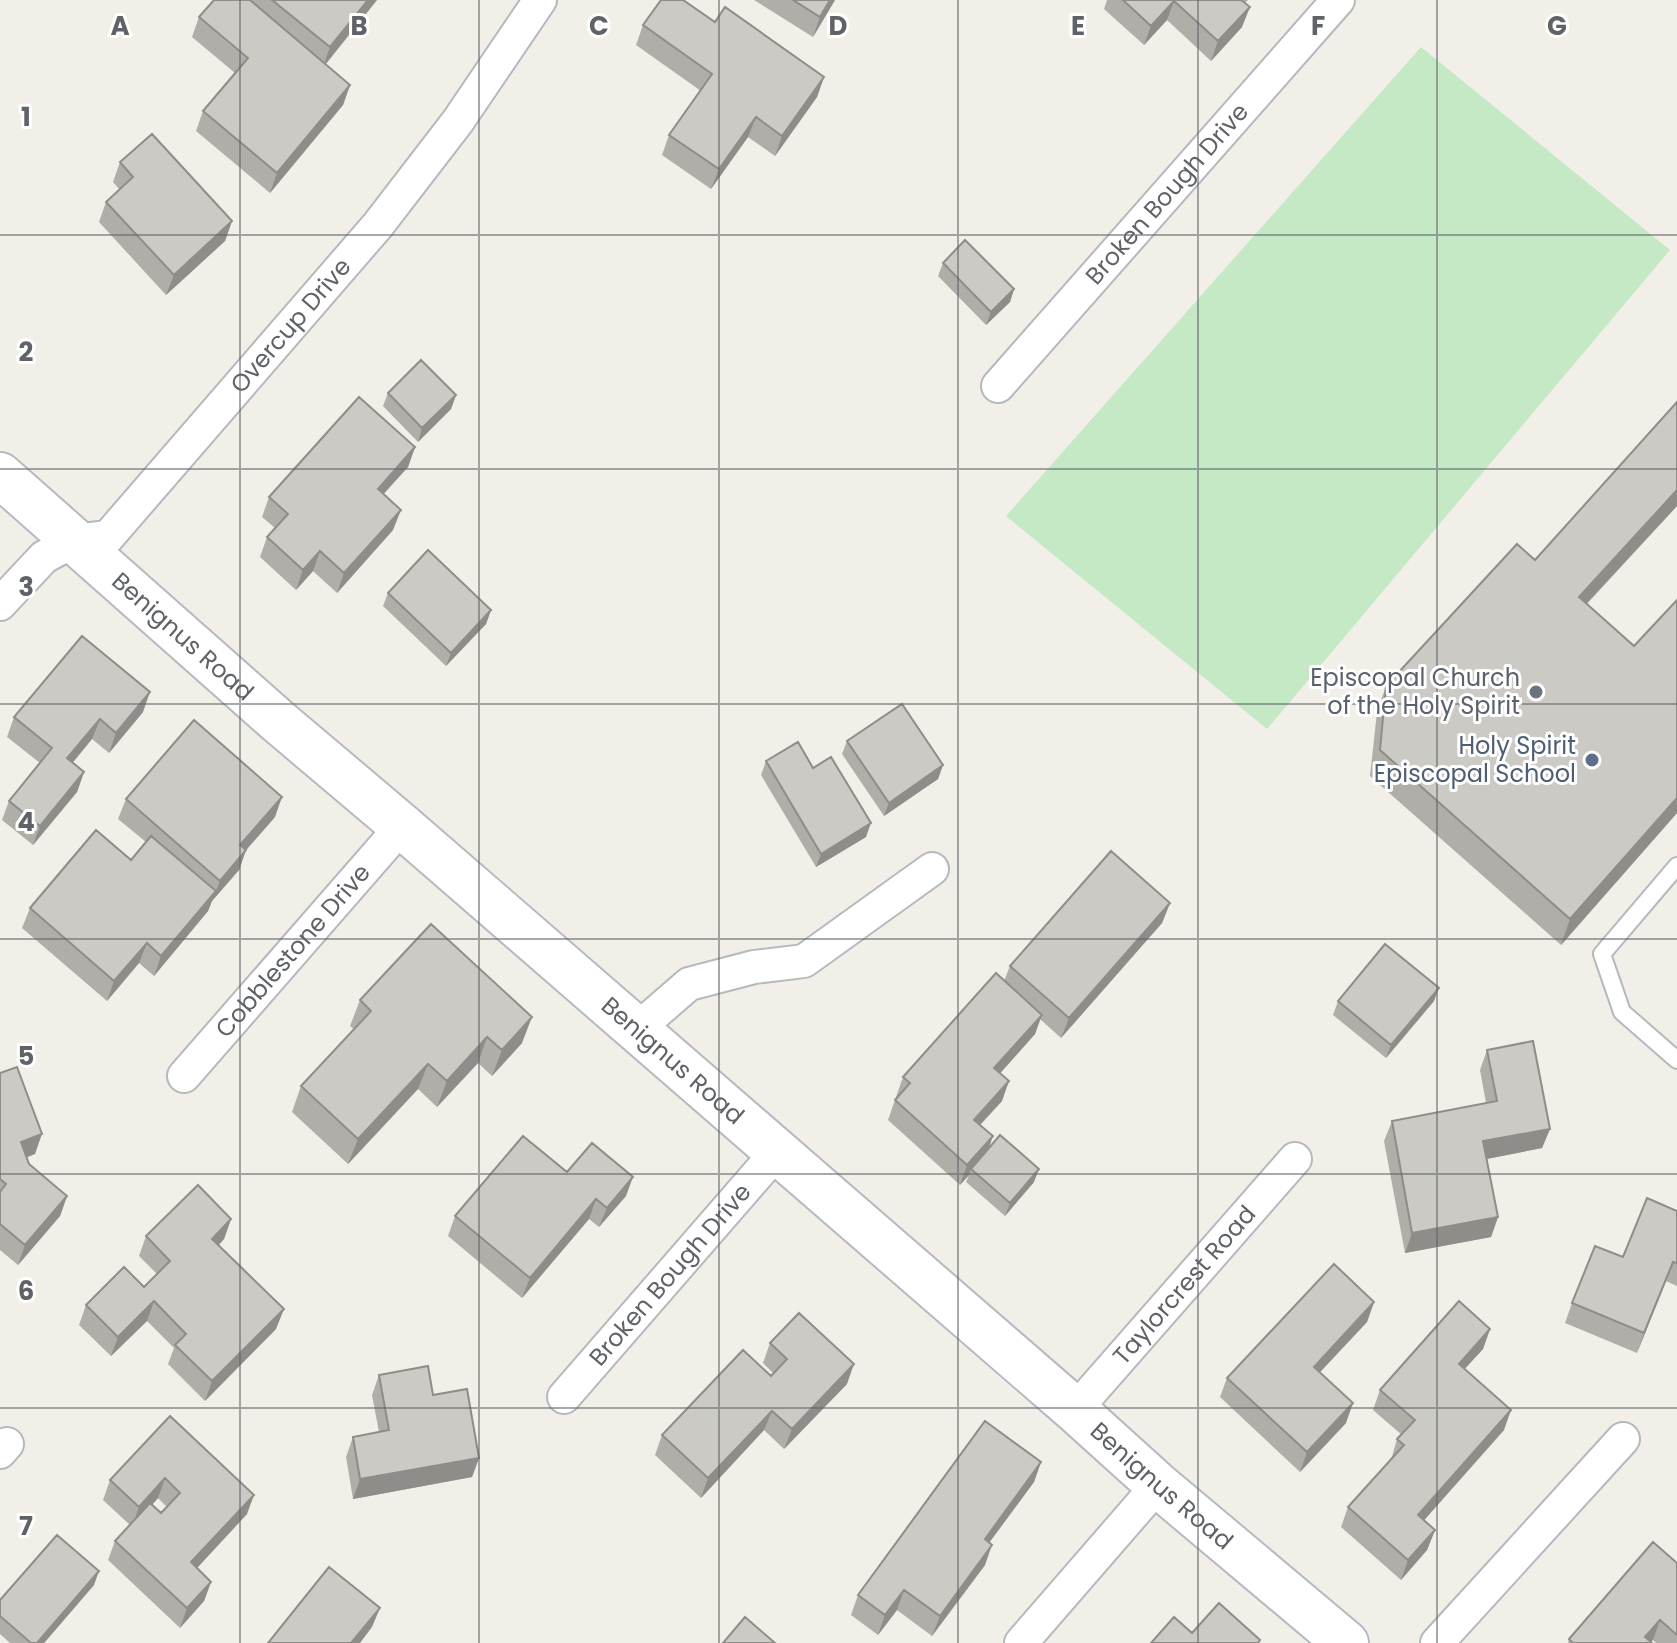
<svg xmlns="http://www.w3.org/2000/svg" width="1677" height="1643" font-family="Poppins,sans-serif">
<rect width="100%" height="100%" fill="#f1efe8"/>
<path fill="#c5e8c5" d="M1421,47L1670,250L1267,729L1006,516Z"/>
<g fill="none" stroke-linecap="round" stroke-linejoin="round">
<defs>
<path id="lane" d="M1677,866L1602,954L1622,1012L1677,1060"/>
<g id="street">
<path id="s1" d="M998,386L1338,0"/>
<path id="s2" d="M0,604L44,557L74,541L108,537L378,225L458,121L540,0"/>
<path d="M637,1029L689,984L754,967L804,961L932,869"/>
<path id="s3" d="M184,1076L402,826"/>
<path id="s4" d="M564,1397L776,1153"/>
<path id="s5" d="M1075,1410L1295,1159"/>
<path d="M0,1452L7,1444"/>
<path d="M1021,1643L1158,1485"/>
<path d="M1437,1643L1623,1439"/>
</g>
<g id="secondary">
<path id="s6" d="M0,475L279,722L402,826L1075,1410L1158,1485L1346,1643"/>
</g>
</defs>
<use href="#lane" stroke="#b5b8bc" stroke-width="20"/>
<use href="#street" stroke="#b5b8bc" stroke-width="36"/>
<use href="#secondary" stroke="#b6babf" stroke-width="48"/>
<use href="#lane" stroke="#fff" stroke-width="16"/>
<use href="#street" stroke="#fff" stroke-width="32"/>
<use href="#secondary" stroke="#fff" stroke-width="44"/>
</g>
<path fill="#afaea9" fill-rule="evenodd" d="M214,0H377L326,64L350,85L343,105L270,193L196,131L203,111L235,73L192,37L199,17Z
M754,0H835L813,37Z
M1107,0H1248L1245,3L1242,27L1211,61L1167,20L1144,45L1104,9Z
M715,22L824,77L817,97L775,156L748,137L711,189L662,155L669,135L701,91L636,45L643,25Z
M120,162L232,221L225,241L166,295L99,222L106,202L120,190L113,182Z
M943,263L1014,289L1010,302L986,325L938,276Z
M388,393L456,395L451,409L418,442L383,406Z
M1677,402V506L1587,604L1677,813L1561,945L1370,776L1377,712L1386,686L1535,560Z
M415,447L408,467L383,494L393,530L337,593L313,571L296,590L260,557L267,537L275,528L262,517L269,497Z
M388,593L491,610L486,624L446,666L383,606Z
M143,712L109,753L92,739L73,762L84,772L77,792L33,845L2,820L9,801L40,763L7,737L14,717Z
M847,741L943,765L938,779L884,816L842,754Z
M766,761L813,768L866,837L816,867L761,775Z
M126,799L275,817L246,850L239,870L212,901L208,911L154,976L139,963L107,1001L22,928L30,908L131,860L146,842L118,819Z
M1170,903L1162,923L1061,1038L1040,1019L1035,1034L1000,1073L1002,1101L980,1125L989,1148L1034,1182L1005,1216L966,1182L969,1175L960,1185L888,1120L895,1100L897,1098L896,1097L903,1077L1004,981L1010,966Z
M360,1000L522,1043L492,1076L478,1063L437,1107L418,1089L348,1164L292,1112L301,1086L354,1029L350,1026Z
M1338,1001H1434L1386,1058L1333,1015Z
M1487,1050L1550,1129L1542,1148L1487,1159L1498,1217L1491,1237L1405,1253L1384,1141L1392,1121L1486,1103L1480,1070Z
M0,1073L35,1154L27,1157L29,1164L67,1196L60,1216L18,1265L0,1250Z
M567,1172L626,1196L599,1227L589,1219L522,1298L448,1236L455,1216Z
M1677,1211V1286L1666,1281L1637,1353L1565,1323L1572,1303Z
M231,1219L224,1239L219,1245L276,1329L205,1401L168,1364L174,1348L147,1321L111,1356L79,1325L86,1305L144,1287L157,1274L139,1256L146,1236Z
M1374,1302L1367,1322L1320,1372L1346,1423L1300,1472L1220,1397L1227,1378Z
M1490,1329L1483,1349L1464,1369L1504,1430L1424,1520L1435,1530L1427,1550L1401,1580L1341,1527L1348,1507L1391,1460L1397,1439L1402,1435L1373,1410L1380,1390Z
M770,1343L847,1384L784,1449L764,1430L701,1498L655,1455L662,1435L771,1376L774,1374L763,1363Z
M379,1375L433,1395L479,1458L472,1477L353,1499L346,1457L353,1437L379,1432L372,1395Z
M170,1416L247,1514L197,1568L211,1582L204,1601L180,1628L108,1560L115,1541L130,1525L103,1500L110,1480ZM158,1498L167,1507L161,1513L152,1505Z
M1041,1462L1034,1482L989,1543L985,1565L932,1636L897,1610L878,1635L851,1615L858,1595Z
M1677,1563V1643H1656L1653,1640L1651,1642L1652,1643H1568L1569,1639Z
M94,1585L44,1643H10L0,1634V1600Z"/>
<path fill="#8f8d8a" d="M368,0H377L323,67L330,47Z
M830,0H835L813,37L820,17Z
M1174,1L1167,20L1144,45L1151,26Z
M1250,7L1242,27L1211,61L1218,41Z
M824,77L817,97L775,156L782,136Z
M350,85L343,105L270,193L277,173Z
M756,117L748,137L711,189L719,169Z
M232,221L225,241L166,295L174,275Z
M1014,289L1010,302L986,325L991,312Z
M456,395L451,409L418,442L422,428Z
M415,447L408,467L370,509L378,489Z
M1677,490V506L1569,622L1579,597Z
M401,510L393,530L337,593L344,573Z
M320,551L313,571L296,590L303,570Z
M491,610L486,624L446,666L451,653Z
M150,692L143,712L109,753L116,733Z
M100,719L92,739L60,778L67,758Z
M943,765L938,779L884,816L889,803Z
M84,772L77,792L33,845L40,826Z
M282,797L275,817L233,865L240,845Z
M1677,798V813L1561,945L1570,919Z
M871,823L866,837L816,867L821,854Z
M246,850L239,870L212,901L220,881Z
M216,891L208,911L154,976L161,956Z
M1170,903L1162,923L1061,1038L1069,1018Z
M147,943L139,963L107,1001L114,981Z
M1439,988L1434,1001L1386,1058L1391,1045Z
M1042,1015L1035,1034L987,1088L994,1068Z
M532,1017L522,1043L492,1076L502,1050Z
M487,1037L478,1063L437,1107L447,1081Z
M428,1064L418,1089L348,1164L358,1139Z
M1009,1081L1002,1101L967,1139L974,1120Z
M1550,1129L1542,1148L1476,1161L1483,1141Z
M42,1134L35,1154L14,1162L21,1142Z
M993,1136L986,1156L971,1169L969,1175L960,1185L967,1165Z
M1039,1169L1034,1182L1005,1216L1010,1203Z
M633,1177L626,1196L599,1227L607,1208Z
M67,1196L60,1216L18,1265L25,1245Z
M596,1199L589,1219L522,1298L530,1278Z
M1498,1217L1491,1237L1405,1253L1412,1233Z
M231,1219L224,1239L205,1259L212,1239Z
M1673,1262L1666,1281L1637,1353L1644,1333Z
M154,1301L147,1321L111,1356L118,1337Z
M1374,1302L1367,1322L1307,1386L1314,1367Z
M284,1309L276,1329L205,1401L212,1381Z
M1490,1329L1483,1349L1451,1384L1459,1364Z
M854,1364L847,1384L784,1449L792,1429Z
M1353,1403L1346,1423L1300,1472L1307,1452Z
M1511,1410L1504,1430L1411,1535L1418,1515Z
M772,1411L764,1430L701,1498L708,1478Z
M479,1458L472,1477L353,1499L360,1479Z
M1041,1462L1034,1482L977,1559L985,1539Z
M165,1478L158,1498L132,1527L139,1507Z
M254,1495L247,1514L184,1582L191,1562Z
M1435,1530L1427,1550L1401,1580L1408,1560Z
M992,1545L985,1565L932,1636L940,1616Z
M99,1571L94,1585L44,1643H37Z
M211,1582L204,1601L180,1628L187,1608Z
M904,1590L897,1610L878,1635L885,1615Z
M380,1608L372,1627L360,1643H351Z
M1660,1620L1653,1640L1650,1643L1645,1637Z"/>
<path fill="#cccac5" stroke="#8f8d8a" stroke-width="2" d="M214,0H250L350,85L277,173L203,111L248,58L199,17Z
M272,0H368L330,47Z
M661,0H683L715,22L725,7L824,77L782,136L756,117L719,169L669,135L712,74L643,25Z
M793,0H830L820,17Z
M1123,0H1241L1250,7L1218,41L1174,1L1151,26Z
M152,134L232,221L174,275L106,202L133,177L120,162Z
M965,240L1014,289L991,312L943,263Z
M421,360L456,395L422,428L388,393Z
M359,397L415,447L378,489L401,510L344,573L320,551L303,570L267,537L288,514L269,497Z
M1677,402V490L1579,597L1634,646L1677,600V798L1570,919L1380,750L1386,686L1517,544L1535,560Z
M428,550L491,610L451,653L388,593Z
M82,636L150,692L116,733L100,719L67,758L84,772L40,826L9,801L52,748L14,717Z
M902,704L943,765L889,803L847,741Z
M194,720L282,797L240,845L246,850L220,881L126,799Z
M798,742L813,768L831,757L871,823L821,854L766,761Z
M96,830L131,860L151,836L216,891L161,956L147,943L114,981L30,908Z
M1111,851L1170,903L1069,1018L1010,966Z
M431,924L532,1017L502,1050L487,1037L447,1081L428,1064L358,1139L301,1086L371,1011L360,1000Z
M1385,944L1439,988L1391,1045L1338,1001Z
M996,973L1042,1015L994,1068L1009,1081L974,1120L993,1136L967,1165L895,1100L910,1083L903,1077Z
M1533,1041L1550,1129L1483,1141L1498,1217L1412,1233L1392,1121L1497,1101L1487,1050Z
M17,1067L42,1134L21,1142L29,1164L67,1196L25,1245L0,1224V1192L6,1184L0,1179V1073Z
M1000,1135L1039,1169L1010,1203L971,1169Z
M523,1136L567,1172L592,1143L633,1177L607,1208L596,1199L530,1278L455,1216Z
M198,1185L231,1219L212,1239L284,1309L212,1381L175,1345L186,1334L154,1301L118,1337L86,1305L124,1267L144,1287L170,1261L146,1236Z
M1647,1198L1677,1211V1263L1673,1262L1644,1333L1572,1303L1595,1246L1623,1257Z
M1334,1264L1374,1302L1314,1367L1353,1403L1307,1452L1227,1378Z
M1459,1301L1490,1329L1459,1364L1511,1410L1418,1515L1435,1530L1408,1560L1348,1507L1404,1445L1397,1439L1415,1420L1380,1390Z
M799,1313L854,1364L792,1429L772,1411L708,1478L662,1435L743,1350L771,1376L787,1359L770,1343Z
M428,1366L433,1395L467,1389L479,1458L360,1479L353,1437L389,1430L379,1375Z
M170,1416L254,1495L191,1562L211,1582L187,1608L115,1541L150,1503L161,1513L180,1493L165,1478L139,1507L110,1480Z
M985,1421L1041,1462L985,1539L992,1545L940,1616L904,1590L885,1615L858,1595Z
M57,1535L99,1571L37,1643H31L0,1616V1600Z
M1653,1542L1677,1563V1635L1660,1620L1645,1637L1652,1643H1573L1569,1639Z
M329,1567L380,1608L351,1643H268Z
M1219,1603L1260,1640L1258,1643H1151L1174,1617L1192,1633Z
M745,1617L775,1643H723Z"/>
<path fill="none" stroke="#5f6368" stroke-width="2" stroke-opacity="0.55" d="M240,0V1643M479,0V1643M719,0V1643M958,0V1643M1198,0V1643M1437,0V1643M0,235H1677M0,469H1677M0,704H1677M0,939H1677M0,1174H1677M0,1408H1677"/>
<circle fill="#6b7280" stroke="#fff" stroke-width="3" cx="1536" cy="692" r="8"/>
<circle fill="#5c6f8a" stroke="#fff" stroke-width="3" cx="1592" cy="760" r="8"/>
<g text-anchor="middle" stroke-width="6" stroke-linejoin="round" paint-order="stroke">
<g font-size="24" fill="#5f6368" stroke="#fff">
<text dy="8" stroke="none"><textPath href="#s1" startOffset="256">Broken Bough Drive</textPath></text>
<text dy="8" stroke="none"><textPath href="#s2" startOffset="412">Overcup Drive</textPath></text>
<text dy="8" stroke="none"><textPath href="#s6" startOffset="244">Benignus Road</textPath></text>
<text dy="8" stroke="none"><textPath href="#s3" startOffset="166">Cobblestone Drive</textPath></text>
<text dy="8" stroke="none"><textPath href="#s6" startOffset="892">Benignus Road</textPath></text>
<text dy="8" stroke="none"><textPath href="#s4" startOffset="162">Broken Bough Drive</textPath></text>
<text dy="8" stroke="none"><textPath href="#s5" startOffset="166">Taylorcrest Road</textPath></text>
<text dy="8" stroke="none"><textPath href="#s6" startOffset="1540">Benignus Road</textPath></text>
</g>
<g font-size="24" fill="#5b616d" stroke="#fff" text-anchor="end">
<text x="1520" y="686">Episcopal Church<tspan x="1520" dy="28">of the Holy Spirit</tspan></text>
</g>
<g font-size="24" fill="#4e5e75" stroke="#fff" text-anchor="end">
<text x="1576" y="754">Holy Spirit<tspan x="1576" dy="28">Episcopal School</tspan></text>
</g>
</g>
<g font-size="26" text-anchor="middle" font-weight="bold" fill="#5f6368" stroke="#fff" stroke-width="6" stroke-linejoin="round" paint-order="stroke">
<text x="120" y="35">A</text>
<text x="359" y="35">B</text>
<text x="599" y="35">C</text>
<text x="838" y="35">D</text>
<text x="1078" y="35">E</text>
<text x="1318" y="35">F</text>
<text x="1557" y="35">G</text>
<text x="26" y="126">1</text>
<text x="26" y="361">2</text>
<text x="26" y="596">3</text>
<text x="26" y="831">4</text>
<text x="26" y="1065">5</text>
<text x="26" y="1300">6</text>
<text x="26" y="1535">7</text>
</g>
</svg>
